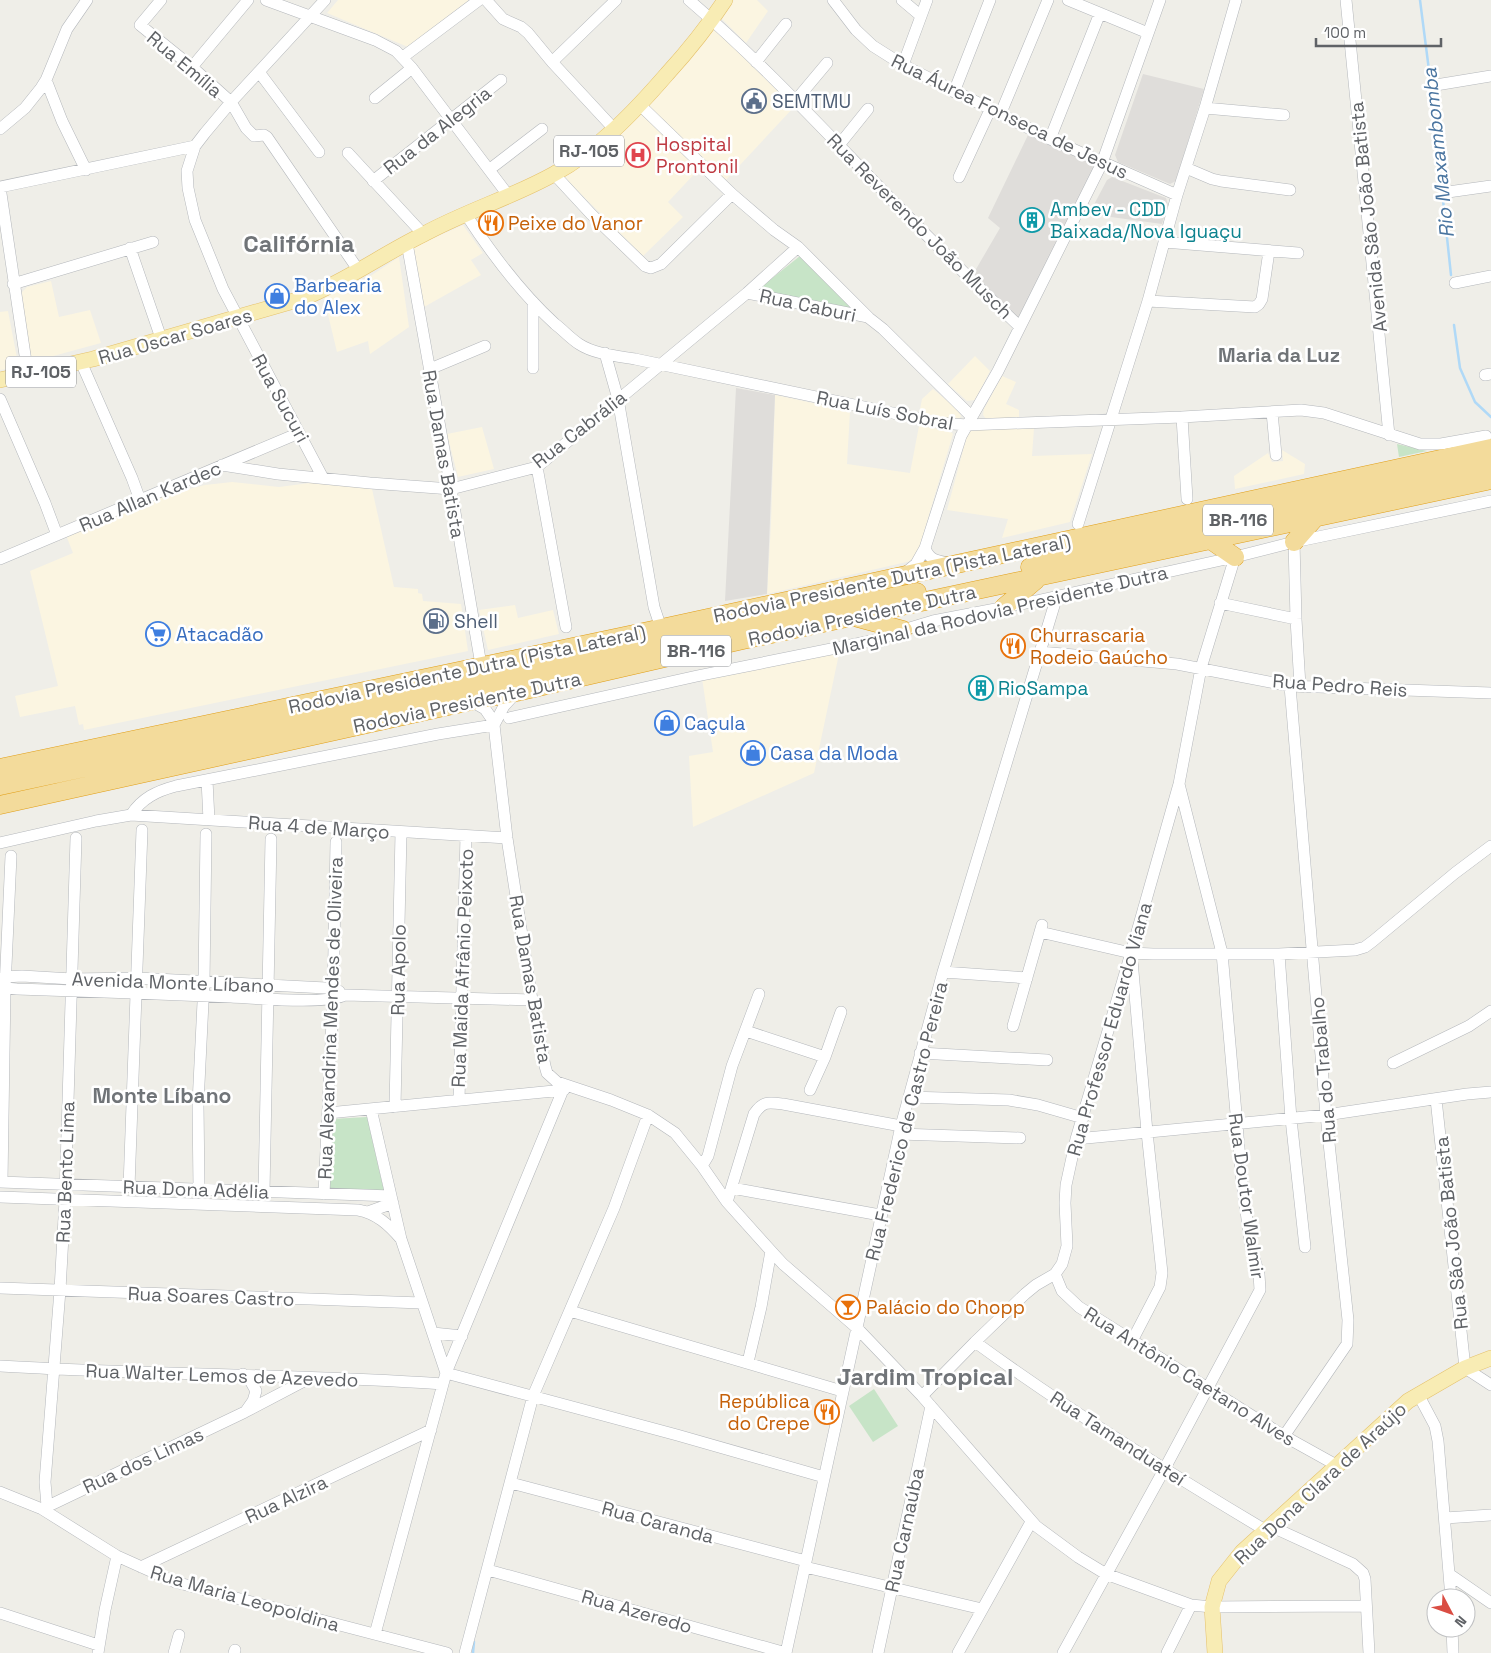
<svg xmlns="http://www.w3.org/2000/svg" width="1491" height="1653" font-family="'Space Grotesk',sans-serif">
<rect width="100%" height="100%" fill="#efeee8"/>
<path fill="#fbf5e1" d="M338,0H469L408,47L327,13Z
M734,0H757L768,11L746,43L722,19Z
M714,28L794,107L726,180L647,105Z
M643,113L699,169L668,202L683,217L643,256L561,174L586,159Z
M463,225L483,253L471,260L481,275L424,307L413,247Z
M399,257L409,327L370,354L368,341L337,352L324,298L366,279Z
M51,281L59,317L90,310L101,343L35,361L31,358L21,293L27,287Z
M8,311L17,358L16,365L14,368L0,370V312Z
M975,356L990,371L975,400L967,401L948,384Z
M1002,376L1016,382L1006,404L1019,410V417L987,420L983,415L984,409Z
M933,389L957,409L961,416L958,421L919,414L922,399Z
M775,395L850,411L847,464L910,473L919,426L949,430L953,434L917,555L911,561L767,594L771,523Z
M482,427L494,469L458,477L447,434Z
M1034,428L1032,456L1092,454L1070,522L1002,538L1008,519L947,510L967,436L971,430Z
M1282,450L1305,464L1304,474L1235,489L1234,476L1268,453L1272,462L1283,461Z
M325,481L372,489L394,587L418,589V593L422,594L423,601L461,604L468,651L84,730L83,724L79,725L75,706L20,717L15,696L58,686L30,571L73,553L66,535L142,501L205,485L232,482L279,487Z
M515,605L518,618L553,610L559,634L488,650L479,610Z
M840,649L814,773L693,827L689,756L713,752L702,678Z"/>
<path fill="#dfddda" d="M1143,74L1204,89L1176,181L1170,184L1118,162L1115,155Z
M1028,135L1099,167L1018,320L972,276L1000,228L988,218Z
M1112,177L1166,198L1168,205L1162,224L1089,214L1107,180Z
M736,388L775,395L767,594L725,601Z"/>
<path fill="#c7e4c7" d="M800,256L859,311L756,291Z
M1397,444L1427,451L1399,457Z
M367,1117L384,1191H330L332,1119Z
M874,1389L898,1426L873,1442L849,1406Z"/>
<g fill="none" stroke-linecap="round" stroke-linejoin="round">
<path stroke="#b0d9f7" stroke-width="2.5" d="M1420,0L1430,78L1451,275
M1454,325L1460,368L1475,402L1491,417
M473,1653L474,1642"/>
<defs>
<path id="minor" d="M161,0L140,25L192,67L231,102L246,128L254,136L264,135L267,137L359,271
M266,0L375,40L396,51L412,68L508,195
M486,0L503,19L521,27L528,33L552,62L615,130
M689,0C759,60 822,128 886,194C930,239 975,284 1020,327
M833,0L856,30L873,46L903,65L1050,139L1177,195
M902,0L921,16
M1068,0L1148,33
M1346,0L1389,435
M403,57L479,0
M552,62L616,0
M756,62L786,24
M903,65L927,0
M192,67L248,0
M259,72L319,152
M46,80L62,121L86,170
M1436,85L1491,76
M954,92L990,0
M375,98L412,68
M796,100L827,63
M640,105L732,194L774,230L798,247L869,318L883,329L972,417
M1205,108L1284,115
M1000,115L1048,0
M0,129L25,108L41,88L46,80L67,29L87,0
M1050,139L1100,13
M839,145L868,109
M348,153L423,234
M1186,168L1212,179L1221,181L1290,190
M490,169L542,129
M554,174L591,214L645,266L651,268L661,264L732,194
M959,177L990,110
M373,181L501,80
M0,187L195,146
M0,187L28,375
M1448,192L1491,186
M465,213C491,253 519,291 555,324C563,330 570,338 579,344C594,354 617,356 635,359L940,423L967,425L1182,417L1301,410L1324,413L1420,444H1441L1486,436
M1164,242L1298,253
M407,243L451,489L481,665
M130,248L162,341
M1455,283L1491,276
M13,284L153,242
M747,293L868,317
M1148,301L1255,307L1259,304L1262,299L1269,251
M533,302V368
M605,353L618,399L654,607L661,628
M81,362L132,478L140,500
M430,369L485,346
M1485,375L1491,374
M0,399L45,503L57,535
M1272,412L1276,455
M1182,417L1187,499
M222,465L278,474L370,483L451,489L537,467L747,293L798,247
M537,467L566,627
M323,478L223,289L195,220L188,188L187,171L195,146L205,133L231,102L325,0
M1078,524L1148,301L1177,195L1205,108L1236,0
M1294,542L1296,619L1300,686
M925,548C929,560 937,561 949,563
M0,559L299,433
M905,573L916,564L925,548L961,436L998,371L1102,163L1160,0
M1220,603L1296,619
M1040,652L1177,664L1290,686L1491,693
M516,693L504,706L494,725L507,838L532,1000L545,1066L547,1073L557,1082L611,1100L648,1115L675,1133L702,1166L727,1202L771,1251L783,1264L857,1328L922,1396L1036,1526L1078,1557L1106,1574L1191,1605L1212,1607L1366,1606
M471,701L485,709L494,722
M509,718L697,676L876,640L903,630L933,621L1036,601L1235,557L1294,542L1491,501
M207,780L209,820
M131,815C142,798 157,791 176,786L438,734L494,725
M0,843L96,821L131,815L507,838
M1040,932L1131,953L1153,954H1279L1355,950L1365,947L1373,941L1455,873L1491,846
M1279,954L1291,1119L1305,1247
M943,972L1027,978
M0,979L5,977L22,976L72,979L137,978L326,988L339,991
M0,985L5,988L17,989C88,991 160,994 231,997C255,998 326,1005 345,995L532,1000
M1013,1026L1042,925
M746,1031L825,1057
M920,1053L1047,1060
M1393,1063L1469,1026L1491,1011
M810,1090L825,1057L841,1012
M909,1097L1009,1100L1038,1105L1083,1118
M1436,1099L1465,1368L1491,1385
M459,1100L466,836
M395,1107L401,833
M371,1109L401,1239L446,1373
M328,1113L564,1090
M899,1134L1020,1138
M1076,1139L1326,1115L1467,1094L1491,1092
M702,1166L708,1156L732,1066L759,994
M0,1182L391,1196
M2,1182L5,988L11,856
M129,1187L142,830
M732,1188L880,1215
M199,1189L198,1104L204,982L206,834
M264,1192L271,839
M324,1194L333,999L336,842
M0,1197L358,1210C376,1213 389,1225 401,1239
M727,1202L754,1114C763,1101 768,1102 783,1104L901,1126
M368,1212L393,1203
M1055,1274L1062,1291L1079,1307L1284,1436L1338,1466
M0,1288L422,1303
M570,1311L842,1391
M433,1333L462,1336
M1132,1341L1160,1287L1162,1273L1147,1132L1132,960
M975,1342C1068,1410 1166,1471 1265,1530
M748,1362L761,1307L771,1251
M0,1366C148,1375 296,1374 443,1384
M446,1373L677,1435L824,1477
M243,1374L251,1382L256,1391L253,1401L246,1411
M1418,1394L1435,1426L1438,1441L1451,1598
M922,1396L975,1342L1025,1294L1036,1285L1055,1274L1062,1264L1067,1246L1065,1203L1066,1185L1076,1139L1131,953L1179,784L1201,668L1235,557
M1284,1436L1347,1344L1348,1320L1326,1115L1290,686
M511,1483L806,1561
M0,1492L42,1509L117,1556L175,1582L447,1653
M47,1506L45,1482L60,1290L65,1200L76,838
M42,1509L245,1412L308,1379
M1445,1518L1491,1515
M1270,1526L1353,1564L1363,1573L1365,1579L1369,1653
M141,1567L431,1430
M805,1567L982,1609
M488,1570L786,1653
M1449,1574L1491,1603
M0,1613L98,1645
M1452,1628L1453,1653
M375,1634L446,1373L565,1085
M98,1653L105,1610L117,1556
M174,1653L179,1635
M234,1653L235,1650
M465,1653L533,1396L614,1208L648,1115
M786,1653L901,1126L943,972L1057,596
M878,1653L931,1406
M958,1653L1031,1522
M1063,1653L1165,1468L1260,1290L1259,1274L1251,1248L1242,1182L1222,953L1179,784
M1167,1653L1191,1605"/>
<path id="major" d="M0,380L93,359L304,298C346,281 383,254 424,234C466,211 513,197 554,174C599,149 634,112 667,74C688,51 708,26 725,0
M1215,1653L1212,1607L1219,1581L1242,1552L1408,1401L1465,1368L1491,1358"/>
<path id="highway" d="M1212,541L1235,557
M1294,542L1315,518
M1030,567L1122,545L1491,466
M1004,607L1036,580
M858,618L903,630
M0,768L648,631L1491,448
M0,786L798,615L917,592
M0,805L471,701L517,692L743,640L1491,480"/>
</defs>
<use href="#minor" stroke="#b4b7bb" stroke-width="12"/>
<use href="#major" stroke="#e5c16b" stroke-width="16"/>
<use href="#highway" stroke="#e19e16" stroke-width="19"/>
<use href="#minor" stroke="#fff" stroke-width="11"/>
<use href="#major" stroke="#f8ecb4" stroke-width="15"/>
<use href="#highway" stroke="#f3db9b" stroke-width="18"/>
</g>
<defs>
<symbol id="civic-ring" viewBox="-11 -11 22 22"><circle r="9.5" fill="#fff" stroke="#5c6f8a" stroke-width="1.5"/><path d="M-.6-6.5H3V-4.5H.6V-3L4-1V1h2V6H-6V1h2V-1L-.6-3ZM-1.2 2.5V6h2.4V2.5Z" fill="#5c6f8a"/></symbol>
<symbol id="hospital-ring" viewBox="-11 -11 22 22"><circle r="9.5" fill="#fff" stroke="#e0444e" stroke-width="1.5"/><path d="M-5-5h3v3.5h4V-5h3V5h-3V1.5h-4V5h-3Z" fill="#e0444e"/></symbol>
<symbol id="building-ring" viewBox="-11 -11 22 22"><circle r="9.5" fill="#fff" stroke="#0f9aa8" stroke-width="1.5"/><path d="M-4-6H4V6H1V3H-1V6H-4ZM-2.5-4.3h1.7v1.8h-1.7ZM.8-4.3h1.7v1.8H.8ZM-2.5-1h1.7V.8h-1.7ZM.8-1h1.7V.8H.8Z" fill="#0f9aa8"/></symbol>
<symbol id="restaurant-ring" viewBox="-11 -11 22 22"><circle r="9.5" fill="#fff" stroke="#e8710a" stroke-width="1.5"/><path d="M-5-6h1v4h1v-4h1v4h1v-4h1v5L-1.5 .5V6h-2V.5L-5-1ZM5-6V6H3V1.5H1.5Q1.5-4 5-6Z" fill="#e8710a"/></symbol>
<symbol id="shop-ring" viewBox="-11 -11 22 22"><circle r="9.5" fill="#fff" stroke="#3f7fe0" stroke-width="1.5"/><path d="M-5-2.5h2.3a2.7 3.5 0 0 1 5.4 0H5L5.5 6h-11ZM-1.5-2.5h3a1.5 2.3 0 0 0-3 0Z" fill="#3f7fe0"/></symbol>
<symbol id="fuel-ring" viewBox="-11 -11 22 22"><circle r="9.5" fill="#fff" stroke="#5c6f8a" stroke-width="1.5"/><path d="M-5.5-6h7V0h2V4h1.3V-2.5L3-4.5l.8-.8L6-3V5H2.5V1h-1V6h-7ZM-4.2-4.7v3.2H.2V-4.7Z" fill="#5c6f8a"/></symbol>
<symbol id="supermarket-ring" viewBox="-11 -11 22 22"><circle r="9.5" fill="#fff" stroke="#3f7fe0" stroke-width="1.5"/><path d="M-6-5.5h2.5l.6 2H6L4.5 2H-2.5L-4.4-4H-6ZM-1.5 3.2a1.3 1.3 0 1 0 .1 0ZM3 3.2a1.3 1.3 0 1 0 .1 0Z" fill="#3f7fe0"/></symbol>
<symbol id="bar-ring" viewBox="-11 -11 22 22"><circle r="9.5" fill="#fff" stroke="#e8710a" stroke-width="1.5"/><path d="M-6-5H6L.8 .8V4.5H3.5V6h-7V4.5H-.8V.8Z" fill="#e8710a"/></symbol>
</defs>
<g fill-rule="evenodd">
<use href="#civic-ring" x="740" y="87" width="28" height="28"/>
<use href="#hospital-ring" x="624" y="141" width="28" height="28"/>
<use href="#building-ring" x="1018" y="206" width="28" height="28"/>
<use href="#restaurant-ring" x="477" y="209" width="28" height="28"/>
<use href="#shop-ring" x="263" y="282" width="28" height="28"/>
<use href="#fuel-ring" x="422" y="607" width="28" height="28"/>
<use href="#supermarket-ring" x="144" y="620" width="28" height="28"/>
<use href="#restaurant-ring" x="999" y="632" width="28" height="28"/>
<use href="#building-ring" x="967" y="674" width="28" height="28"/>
<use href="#shop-ring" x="653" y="709" width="28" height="28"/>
<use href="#shop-ring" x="739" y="739" width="28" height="28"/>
<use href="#bar-ring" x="834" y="1293" width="28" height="28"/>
<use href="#restaurant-ring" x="813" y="1398" width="28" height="28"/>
</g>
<g text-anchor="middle" stroke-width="5" stroke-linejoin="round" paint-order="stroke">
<g fill="#fff" stroke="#8f9194" stroke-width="1">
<rect x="554" y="135.5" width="70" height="31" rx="4"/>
<rect x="6" y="356.5" width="70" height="31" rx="4"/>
<rect x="1203" y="504.5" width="70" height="31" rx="4"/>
<rect x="661" y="635.5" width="70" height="31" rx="4"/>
</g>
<g font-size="18" font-weight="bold" fill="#5f6266">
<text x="589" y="157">RJ-105</text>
<text x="41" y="378">RJ-105</text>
<text x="1238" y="526">BR-116</text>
<text x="696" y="657">BR-116</text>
</g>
<g font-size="19" fill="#5f6266" stroke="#fff">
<text transform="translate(185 64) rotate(40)" y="7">Rua Emília</text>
<text transform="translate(1010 116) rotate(26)" y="7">Rua Áurea Fonseca de Jesus</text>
<text transform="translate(437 130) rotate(-38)" y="7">Rua da Alegria</text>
<text transform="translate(1368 217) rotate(-96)" y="7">Avenida São João Batista</text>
<text transform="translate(920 226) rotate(45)" y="7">Rua Reverendo João Musch</text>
<text transform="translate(808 305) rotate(12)" y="7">Rua Caburi</text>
<text transform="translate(175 336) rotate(-16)" y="7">Rua Oscar Soares</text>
<text transform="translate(281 398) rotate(61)" y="7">Rua Sucuri</text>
<text transform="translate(885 410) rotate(11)" y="7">Rua Luís Sobral</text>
<text transform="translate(579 429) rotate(-38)" y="7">Rua Cabrália</text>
<text transform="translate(444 454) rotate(80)" y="7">Rua Damas Batista</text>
<text transform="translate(150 496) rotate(-23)" y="7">Rua Allan Kardec</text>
<text transform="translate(892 578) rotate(-12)" y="7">Rodovia Presidente Dutra (Pista Lateral)</text>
<text transform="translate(1000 610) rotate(-13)" y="7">Marginal da Rodovia Presidente Dutra</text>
<text transform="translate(862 615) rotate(-12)" y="7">Rodovia Presidente Dutra</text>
<text transform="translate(467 669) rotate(-12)" y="7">Rodovia Presidente Dutra (Pista Lateral)</text>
<text transform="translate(1340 685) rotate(4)" y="7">Rua Pedro Reis</text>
<text transform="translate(467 702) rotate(-12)" y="7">Rodovia Presidente Dutra</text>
<text transform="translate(319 827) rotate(4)" y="7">Rua 4 de Março</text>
<text transform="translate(462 968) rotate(-88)" y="7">Rua Maida Afrânio Peixoto</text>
<text transform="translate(398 970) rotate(-89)" y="7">Rua Apolo</text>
<text transform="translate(531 979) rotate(80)" y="7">Rua Damas Batista</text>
<text transform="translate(173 982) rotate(2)" y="7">Avenida Monte Líbano</text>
<text transform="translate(330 1018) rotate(-88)" y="7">Rua Alexandrina Mendes de Oliveira</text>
<text transform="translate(1109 1029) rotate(-74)" y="7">Rua Professor Eduardo Viana</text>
<text transform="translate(1323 1070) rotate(-95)" y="7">Rua do Trabalho</text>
<text transform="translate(906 1121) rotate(-76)" y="7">Rua Frederico de Castro Pereira</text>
<text transform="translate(65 1172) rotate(-88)" y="7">Rua Bento Lima</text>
<text transform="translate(196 1189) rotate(2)" y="7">Rua Dona Adélia</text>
<text transform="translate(1247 1196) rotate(82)" y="7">Rua Doutor Walmir</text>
<text transform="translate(1451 1233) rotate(-96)" y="7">Rua São João Batista</text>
<text transform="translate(211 1296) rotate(2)" y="7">Rua Soares Castro</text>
<text transform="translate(222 1375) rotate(2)" y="7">Rua Walter Lemos de Azevedo</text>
<text transform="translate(1190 1376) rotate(32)" y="7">Rua Antônio Caetano Alves</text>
<text transform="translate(1118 1438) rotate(33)" y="7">Rua Tamanduateí</text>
<text transform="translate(143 1460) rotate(-25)" y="7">Rua dos Limas</text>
<text transform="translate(1320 1483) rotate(-43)" y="7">Rua Dona Clara de Araújo</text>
<text transform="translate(286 1499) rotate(-25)" y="7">Rua Alzira</text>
<text transform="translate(658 1522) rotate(15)" y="7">Rua Caranda</text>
<text transform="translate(904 1530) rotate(-78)" y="7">Rua Carnaúba</text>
<text transform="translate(245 1598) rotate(16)" y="7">Rua Maria Leopoldina</text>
<text transform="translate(637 1611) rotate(16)" y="7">Rua Azeredo</text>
</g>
<g font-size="19" fill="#4e5e75" stroke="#fff" text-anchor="start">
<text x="772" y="108">SEMTMU</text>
<text x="454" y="628">Shell</text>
</g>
<g font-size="19" fill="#be3a42" stroke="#fff" text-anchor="start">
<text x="656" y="151">Hospital<tspan x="656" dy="22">Prontonil</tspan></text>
</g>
<g font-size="19" fill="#0d838f" stroke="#fff" text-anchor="start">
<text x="1050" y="216">Ambev - CDD<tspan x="1050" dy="22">Baixada/Nova Iguaçu</tspan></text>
<text x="998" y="695">RioSampa</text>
</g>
<g font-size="19" fill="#c56008" stroke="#fff" text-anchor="start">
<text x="508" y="230">Peixe do Vanor</text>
<text x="1030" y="642">Churrascaria<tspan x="1030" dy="22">Rodeio Gaúcho</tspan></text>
<text x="866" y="1314">Palácio do Chopp</text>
<text x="810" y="1408" text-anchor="end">República<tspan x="810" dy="22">do Crepe</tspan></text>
</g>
<g font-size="19" fill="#366cbe" stroke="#fff" text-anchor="start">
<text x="294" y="292">Barbearia<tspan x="294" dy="22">do Alex</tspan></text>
<text x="176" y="641">Atacadão</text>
<text x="684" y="730">Caçula</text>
<text x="770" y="760">Casa da Moda</text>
</g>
<g font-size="20" font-style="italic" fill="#4a75a0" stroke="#fff">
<text transform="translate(1438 153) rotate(-96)" y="7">Rio Maxambomba</text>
</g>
<g font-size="20" font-weight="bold" fill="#707478" stroke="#fff">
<text x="1279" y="362">Maria da Luz</text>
</g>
<g font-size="21" font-weight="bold" fill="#707478" stroke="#fff">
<text x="162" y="1103">Monte Líbano</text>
</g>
<g font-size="24" font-weight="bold" fill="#707478" stroke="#fff">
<text x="299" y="252">Califórnia</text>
<text x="925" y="1385">Jardim Tropical</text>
</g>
</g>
<g transform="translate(1451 1613) rotate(131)"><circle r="24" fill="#ffffff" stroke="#bfc0c2"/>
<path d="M0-4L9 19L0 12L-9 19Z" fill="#da4d43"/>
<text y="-8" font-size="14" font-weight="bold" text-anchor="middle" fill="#5f6266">N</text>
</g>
<path d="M1316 38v8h125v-8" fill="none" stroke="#5f6266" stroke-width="2.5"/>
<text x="1324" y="38" font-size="15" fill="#5f6266" stroke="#ffffff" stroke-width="4" paint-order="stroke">100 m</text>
</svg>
